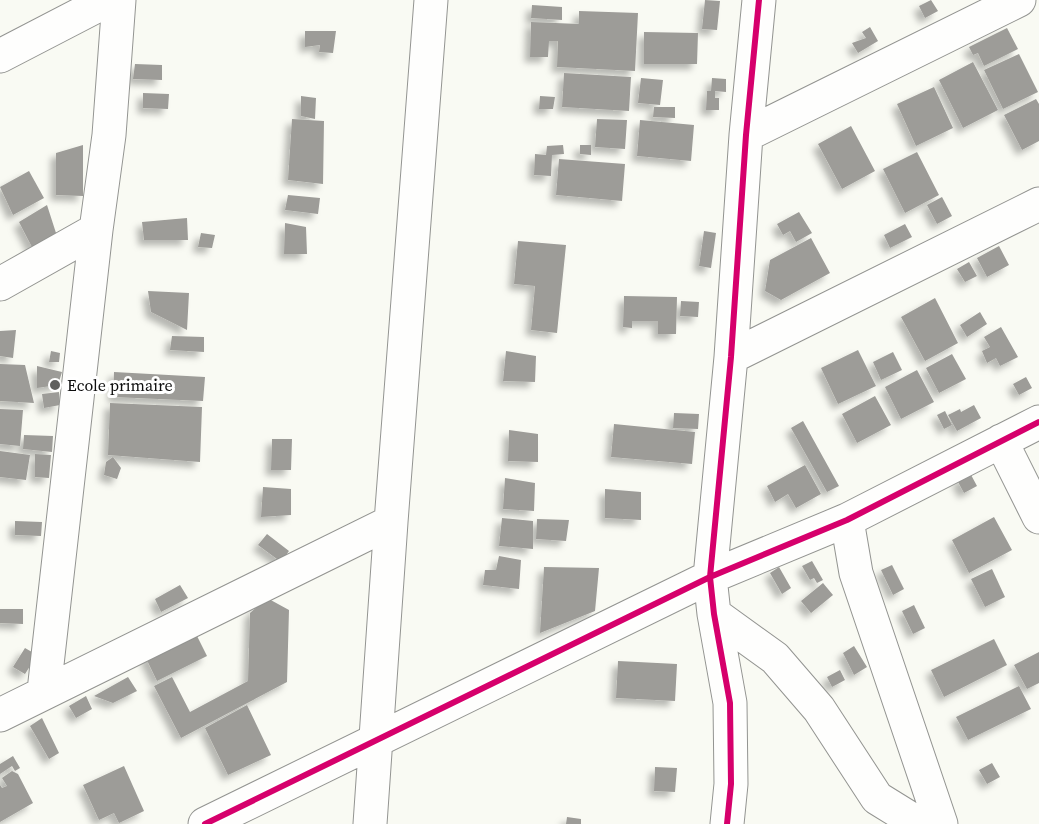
<svg xmlns="http://www.w3.org/2000/svg" width="1039" height="824" font-family="'Source Serif 4',serif">
<defs>
<filter id="shadow"><feDropShadow dx="-5.5" dy="5.5" stdDeviation="3" flood-color="#0004"/></filter>
</defs>
<rect width="100%" height="100%" fill="#f9faf3"/>
<path fill="#9d9c98" filter="url(#shadow)" d="M705,0L720,1L717,30L702,29Z
M931,0L938,11L925,18L919,6Z
M532,5L562,7V20L531,18Z
M579,11L638,13L635,71L557,67L558,41H549L548,57H530L531,22L579,24Z
M870,27L878,41L858,53L852,43L866,38L862,32Z
M1007,28L1018,49L984,66L978,53L973,55L969,47Z
M305,31H336L333,53L319,52L320,45L305,47Z
M644,32L698,33L697,64H644Z
M1019,54L1038,92L1003,109L984,70Z
M973,62L998,110L963,128L939,80Z
M135,64L162,65V80L133,79Z
M564,73L631,77L629,111L562,107Z
M641,78L663,80L660,105L638,103Z
M712,78L726,79V92L715,91V98H719V110H706L707,91H711Z
M934,87L953,128L916,146L897,104Z
M143,93L169,94L168,109L143,108Z
M301,96L316,98L315,119L301,116Z
M540,96L555,97L553,109H539Z
M1036,99L1039,104V141L1022,150L1004,115Z
M654,107H675V118L653,117Z
M292,119L324,121L323,184L288,180Z
M597,119L627,120L625,149L595,147Z
M640,120L694,125L691,161L637,156Z
M851,126L875,171L842,189L818,144Z
M83,145V196L56,195V153Z
M563,145L564,154L552,155L551,176L534,175L535,154L546,155L547,146Z
M580,145H591V155L580,154Z
M917,152L939,195L905,213L883,169Z
M559,159L625,164L622,201L556,195Z
M29,171L44,198L13,215L0,187Z
M288,195L320,198L318,214L285,210Z
M942,197L952,216L937,224L927,205Z
M47,205L56,233L33,249L19,222Z
M799,212L812,233L796,242L790,231L783,235L777,224Z
M187,218L188,240H144L142,222Z
M285,223L306,227L307,254H284Z
M905,224L912,237L890,248L884,235Z
M704,231L716,233L711,268L699,266Z
M201,233L215,235L212,248L198,247Z
M811,238L830,273L781,300L765,291L770,260Z
M518,241L566,245L557,333L531,330L535,286L514,284Z
M999,246L1009,265L987,277L977,258Z
M969,262L977,276L965,282L957,269Z
M148,291L189,293L187,330L151,312Z
M624,296L677,297L676,334H658V321H632V328L623,327Z
M935,298L958,343L925,361L901,317Z
M681,301L699,302L698,317L680,316Z
M980,312L987,324L967,337L960,325Z
M1001,327L1018,357L1000,366L996,358L987,363L982,351L990,347L984,337Z
M16,330L13,358L0,356V331Z
M172,336L204,337V352L170,350Z
M858,350L876,386L838,404L821,368Z
M51,351L60,353L59,362H49Z
M506,351L536,356L535,382L503,381Z
M893,352L902,370L881,380L873,362Z
M952,354L966,379L939,393L926,368Z
M0,364L25,365L34,403L0,401Z
M37,366L62,372L58,385L37,388Z
M917,370L934,402L901,419L885,387Z
M114,372L205,377L203,401L113,397Z
M1026,377L1032,388L1019,395L1013,384Z
M59,392L60,405L44,408L42,394Z
M875,396L891,425L857,443L842,414Z
M110,403L202,407L200,462L108,455Z
M974,405L981,418L957,431L948,415L960,409L961,412Z
M0,409L23,410L20,446L0,444Z
M945,411L952,425L944,429L937,415Z
M674,413L699,414L698,429L673,428Z
M803,421L839,486L827,492L791,428Z
M614,424L695,432L692,464L611,457Z
M509,430L538,434V462L508,461Z
M24,435L53,436L52,452L23,449Z
M272,439H292L291,470H271Z
M0,451L30,455L26,480L0,477Z
M35,454L51,455L49,478L35,477Z
M113,457L121,468L117,479L104,475L106,462Z
M805,465L821,494L796,508L788,494L775,502L767,486Z
M970,473L977,486L964,493L957,480Z
M505,478L535,483L534,511L503,509Z
M263,487L291,489V515L261,517Z
M605,489L641,492V520L605,518Z
M994,517L1012,550L969,573L952,540Z
M502,518L533,521V549L499,546Z
M537,519L569,520L566,541L536,539Z
M15,521L42,522L41,536L15,535Z
M267,534L289,551L281,562L258,545Z
M499,556L521,560L519,589L483,585L485,570H496Z
M812,561L823,580L817,583L814,578L810,580L802,566Z
M892,565L904,589L893,595L881,570Z
M544,567L599,568L595,611L540,633Z
M779,567L791,588L782,594L770,573Z
M992,569L1005,597L985,607L971,579Z
M823,583L833,595L811,613L801,601Z
M180,585L188,598L161,612L155,599Z
M267,598L289,610L287,682L181,738L154,686L172,677L190,712L248,681L250,613Z
M914,605L925,628L913,634L902,611Z
M0,609H23V624L0,623Z
M195,632L207,656L157,681L145,656Z
M994,639L1007,665L944,697L931,670Z
M854,646L867,667L854,675L843,653Z
M25,648L37,655L25,674L13,667Z
M1039,652V683L1027,689L1014,665Z
M618,661L677,664L675,701L616,698Z
M840,670L845,680L832,687L827,677Z
M128,677L137,691L113,703L94,696Z
M1019,686L1031,709L968,740L956,717Z
M86,696L92,709L76,718L69,706Z
M247,705L271,755L228,775L205,728Z
M42,718L59,753L49,759L30,726Z
M13,756L20,768L15,771L12,766L0,774V764Z
M992,763L1000,777L987,784L979,770Z
M124,766L144,811L119,823L114,813L99,820L83,785Z
M655,767L677,768L675,792L654,791Z
M12,771L18,774L33,803L0,822V785L2,788L7,786L2,778Z
M567,817L581,819V824H566Z"/>
<g fill="none" stroke-linecap="round" stroke-linejoin="round">
<defs>
<path id="minor" d="M0,56L108,0
M746,135L1019,0
M0,284L96,230
M731,357L1039,204
M1001,441L1039,517
M847,520L856,573L941,824
M714,614L775,658L819,709L877,798L919,824
M44,691L96,230L109,135L119,0
M0,715L391,522
M205,824L710,577L847,520L1039,422
M370,824L391,522L431,0
M727,824L731,784L730,703L714,614L710,577L731,357L746,135L759,0"/>
</defs>
<use href="#minor" stroke="#939491" stroke-width="35"/>
<use href="#minor" stroke="#fefefd" stroke-width="33"/>
<defs>
<path id="cycleway" d="M205,824L710,577L847,520L1039,422
M727,824L731,784L730,703L714,614L710,577L731,357L746,135L759,0"/>
</defs>
<use href="#cycleway" stroke="#fff" stroke-width="10"/>
<use href="#cycleway" stroke="#d6006c" stroke-width="6"/>
</g>
<circle fill="#60605e" stroke="#fff" stroke-width="2" cx="55" cy="385" r="6"/>
<g text-anchor="middle" stroke-width="6" stroke-linejoin="round" paint-order="stroke">
<g font-size="16" fill="#0d0d0d" stroke="#fff" text-anchor="start">
<text x="67" y="391">Ecole primaire</text>
</g>
</g>
</svg>
